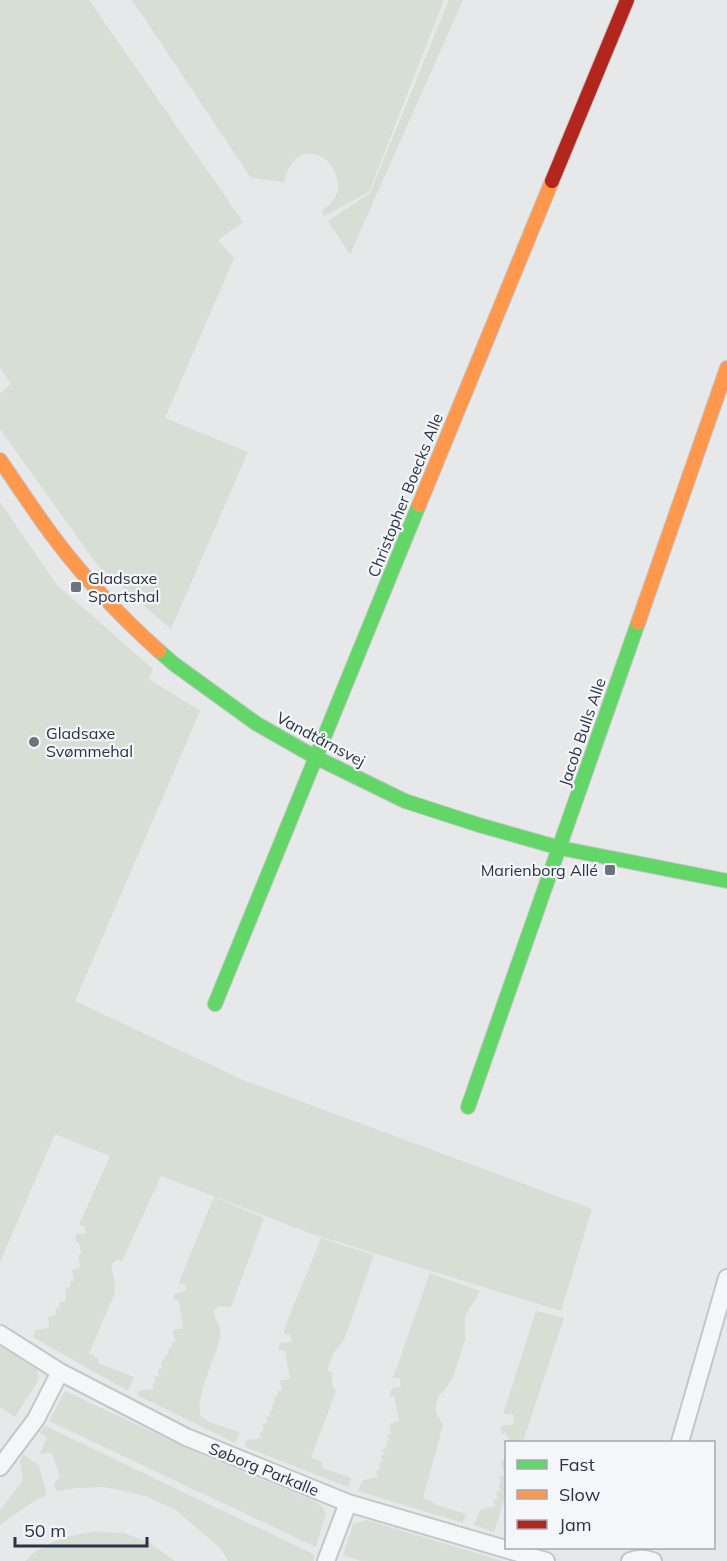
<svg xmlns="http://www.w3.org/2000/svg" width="727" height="1561" font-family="Mulish,sans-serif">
<rect width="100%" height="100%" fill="#e6e8ea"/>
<path fill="#d6ded6" d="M0,0H89L243,222L218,240L234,258L165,418L248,452L171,629L98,566L0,429V393L11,384L0,368Z
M132,0H444L369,192L324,216L322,211C328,206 334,201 337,193C339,189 338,183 337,179C333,159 311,144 294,161C288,166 286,175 284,182L251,178Z
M449,0H463L350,254L328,221L370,193Z
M0,502L57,585L153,669L149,679L200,711L75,1001L243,1080L592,1209L561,1311L309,1233L161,1176L122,1261L117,1260L111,1265L115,1284V1293L89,1353L98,1358V1363L134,1377L128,1391L33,1337L35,1330L49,1328L48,1317L56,1315L55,1309L60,1308L59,1302L66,1301L65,1289L70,1288V1282L74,1281L72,1270L80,1268L78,1255L81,1254L79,1243L75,1241L76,1234L86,1233L85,1226L79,1225L110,1156L55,1134L0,1262Z
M214,1197L264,1218L231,1307L218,1306L214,1311C214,1320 218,1321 220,1329C221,1337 218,1342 217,1349C212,1363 194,1403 201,1416C206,1423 232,1429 240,1432L235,1443L137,1395L139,1391L153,1389V1383H156L155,1376H159L158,1369L162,1368L161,1361L165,1360V1356L169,1355L168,1349L172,1348L171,1343L175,1342L173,1330L183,1328L179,1301L174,1300V1294L186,1291L185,1284H179L181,1277Z
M321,1238L374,1255L344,1340L334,1352L327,1370L332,1373V1385L336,1391L311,1457L322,1462V1468L351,1478L348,1487L245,1447L247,1440L261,1438L260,1432L264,1431L262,1424L267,1423L266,1417L270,1416V1411L273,1410L272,1404L275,1403L274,1397L278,1396L277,1391L282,1390L280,1381L290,1379L285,1351L279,1350V1343L291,1342V1335L284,1334L285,1327Z
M430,1273L480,1291L465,1316V1340L453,1377L444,1391L439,1395L436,1405V1412L443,1425L423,1498L433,1502L434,1504L466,1514L463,1523L358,1491L363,1480L378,1477L376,1471L380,1470L379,1463L383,1462L381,1455H384L382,1450L387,1447L386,1442L389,1441L388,1435L391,1434L389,1424L399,1421L394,1396L389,1397L392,1388L401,1387L400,1378H393Z
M536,1311L564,1318L523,1442H509L506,1433L501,1434V1426L514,1424L513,1414H503Z
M0,1345L37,1370L39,1379L15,1417L0,1407Z
M65,1391L197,1453L317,1502L322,1507L326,1513L316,1547L49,1421Z
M45,1426L315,1555L314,1561H228L221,1549L176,1510L145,1496L124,1491L104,1487L78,1488L56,1491L54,1484L60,1477L52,1453L40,1454L47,1437L40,1433Z
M23,1454L39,1466L47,1495L34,1501L0,1525V1510L23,1481L20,1461Z
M506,1460V1494L494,1532L474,1525L480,1510L495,1506L493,1500L498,1499L496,1492L500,1491L499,1484H501L499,1476L504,1475L501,1461Z
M366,1520L503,1561H361L343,1555L353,1524Z
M93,1532L124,1533L150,1543L175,1561H25L36,1551L64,1537Z"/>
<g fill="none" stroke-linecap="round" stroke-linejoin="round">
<defs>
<path id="street" d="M0,1334L60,1372L186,1437L348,1503L546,1561
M680,1442L727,1278
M0,1467L36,1419L60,1372
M326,1561L348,1503
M630,1561C638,1558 645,1558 653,1561"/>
<path id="fast" d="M159,651L174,664L257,724L315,757L405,801L479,825L560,848L727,881
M215,1004L419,505
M468,1107L638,623"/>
<path id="slow" d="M0,460C18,486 36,514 55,539C86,580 121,617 159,651
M419,505L552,181
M638,623L727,368"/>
<path id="jam" d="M552,181L627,0"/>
</defs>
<use href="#street" stroke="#c4c6c8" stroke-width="20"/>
<use href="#fast" stroke="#c4c6c8" stroke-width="16"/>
<use href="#slow" stroke="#c4c6c8" stroke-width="16"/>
<use href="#jam" stroke="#c4c6c8" stroke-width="16"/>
<use href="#street" stroke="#f5f6f7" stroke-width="16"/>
<use href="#fast" stroke="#63d668" stroke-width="14"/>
<use href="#slow" stroke="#ff974d" stroke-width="14"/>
<use href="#jam" stroke="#b3261e" stroke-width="14"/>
</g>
<g fill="#6c737f" stroke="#f4f6f9" stroke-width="2">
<rect x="70" y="581" width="12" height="12" rx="3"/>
<circle cx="34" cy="742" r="6"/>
<rect x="604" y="864" width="12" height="12" rx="3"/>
</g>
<g text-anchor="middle" stroke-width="4.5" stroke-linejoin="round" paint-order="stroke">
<g font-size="16" fill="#2b3445" stroke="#f4f6f9">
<text transform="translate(405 495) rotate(-68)" y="6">Christopher Boecks Alle</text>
<text transform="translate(582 732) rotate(-71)" y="6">Jacob Bulls Alle</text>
<text transform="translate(321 739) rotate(28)" y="6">Vandtårnsvej</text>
<text transform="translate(264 1469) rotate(22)" y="6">Søborg Parkalle</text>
</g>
<g font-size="16" fill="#2b3445" stroke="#f4f6f9" text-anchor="start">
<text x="88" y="584">Gladsaxe<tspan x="88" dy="18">Sportshal</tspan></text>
<text x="46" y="739">Gladsaxe<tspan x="46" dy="18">Svømmehal</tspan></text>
<text x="598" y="876" text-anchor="end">Marienborg Allé</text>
</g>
</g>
<rect x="505" y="1441" width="210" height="108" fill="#f4f6f9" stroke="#a4a8b1" stroke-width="1.5"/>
<rect x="517" y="1460" width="30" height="9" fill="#63d668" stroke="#a4a8b1" stroke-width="1.5"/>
<text x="559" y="1471" font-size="18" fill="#2b3445">Fast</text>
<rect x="517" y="1490" width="30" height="9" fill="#ff974d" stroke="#a4a8b1" stroke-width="1.5"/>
<text x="559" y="1501" font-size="18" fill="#2b3445">Slow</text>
<rect x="517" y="1520" width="30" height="9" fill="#b3261e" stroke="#a4a8b1" stroke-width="1.5"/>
<text x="559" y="1531" font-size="18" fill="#2b3445">Jam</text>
<path d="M15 1537v9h132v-9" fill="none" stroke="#2b3445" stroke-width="3"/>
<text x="24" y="1537" font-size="18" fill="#2b3445" stroke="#f4f6f9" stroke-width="4.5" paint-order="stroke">50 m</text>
</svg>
